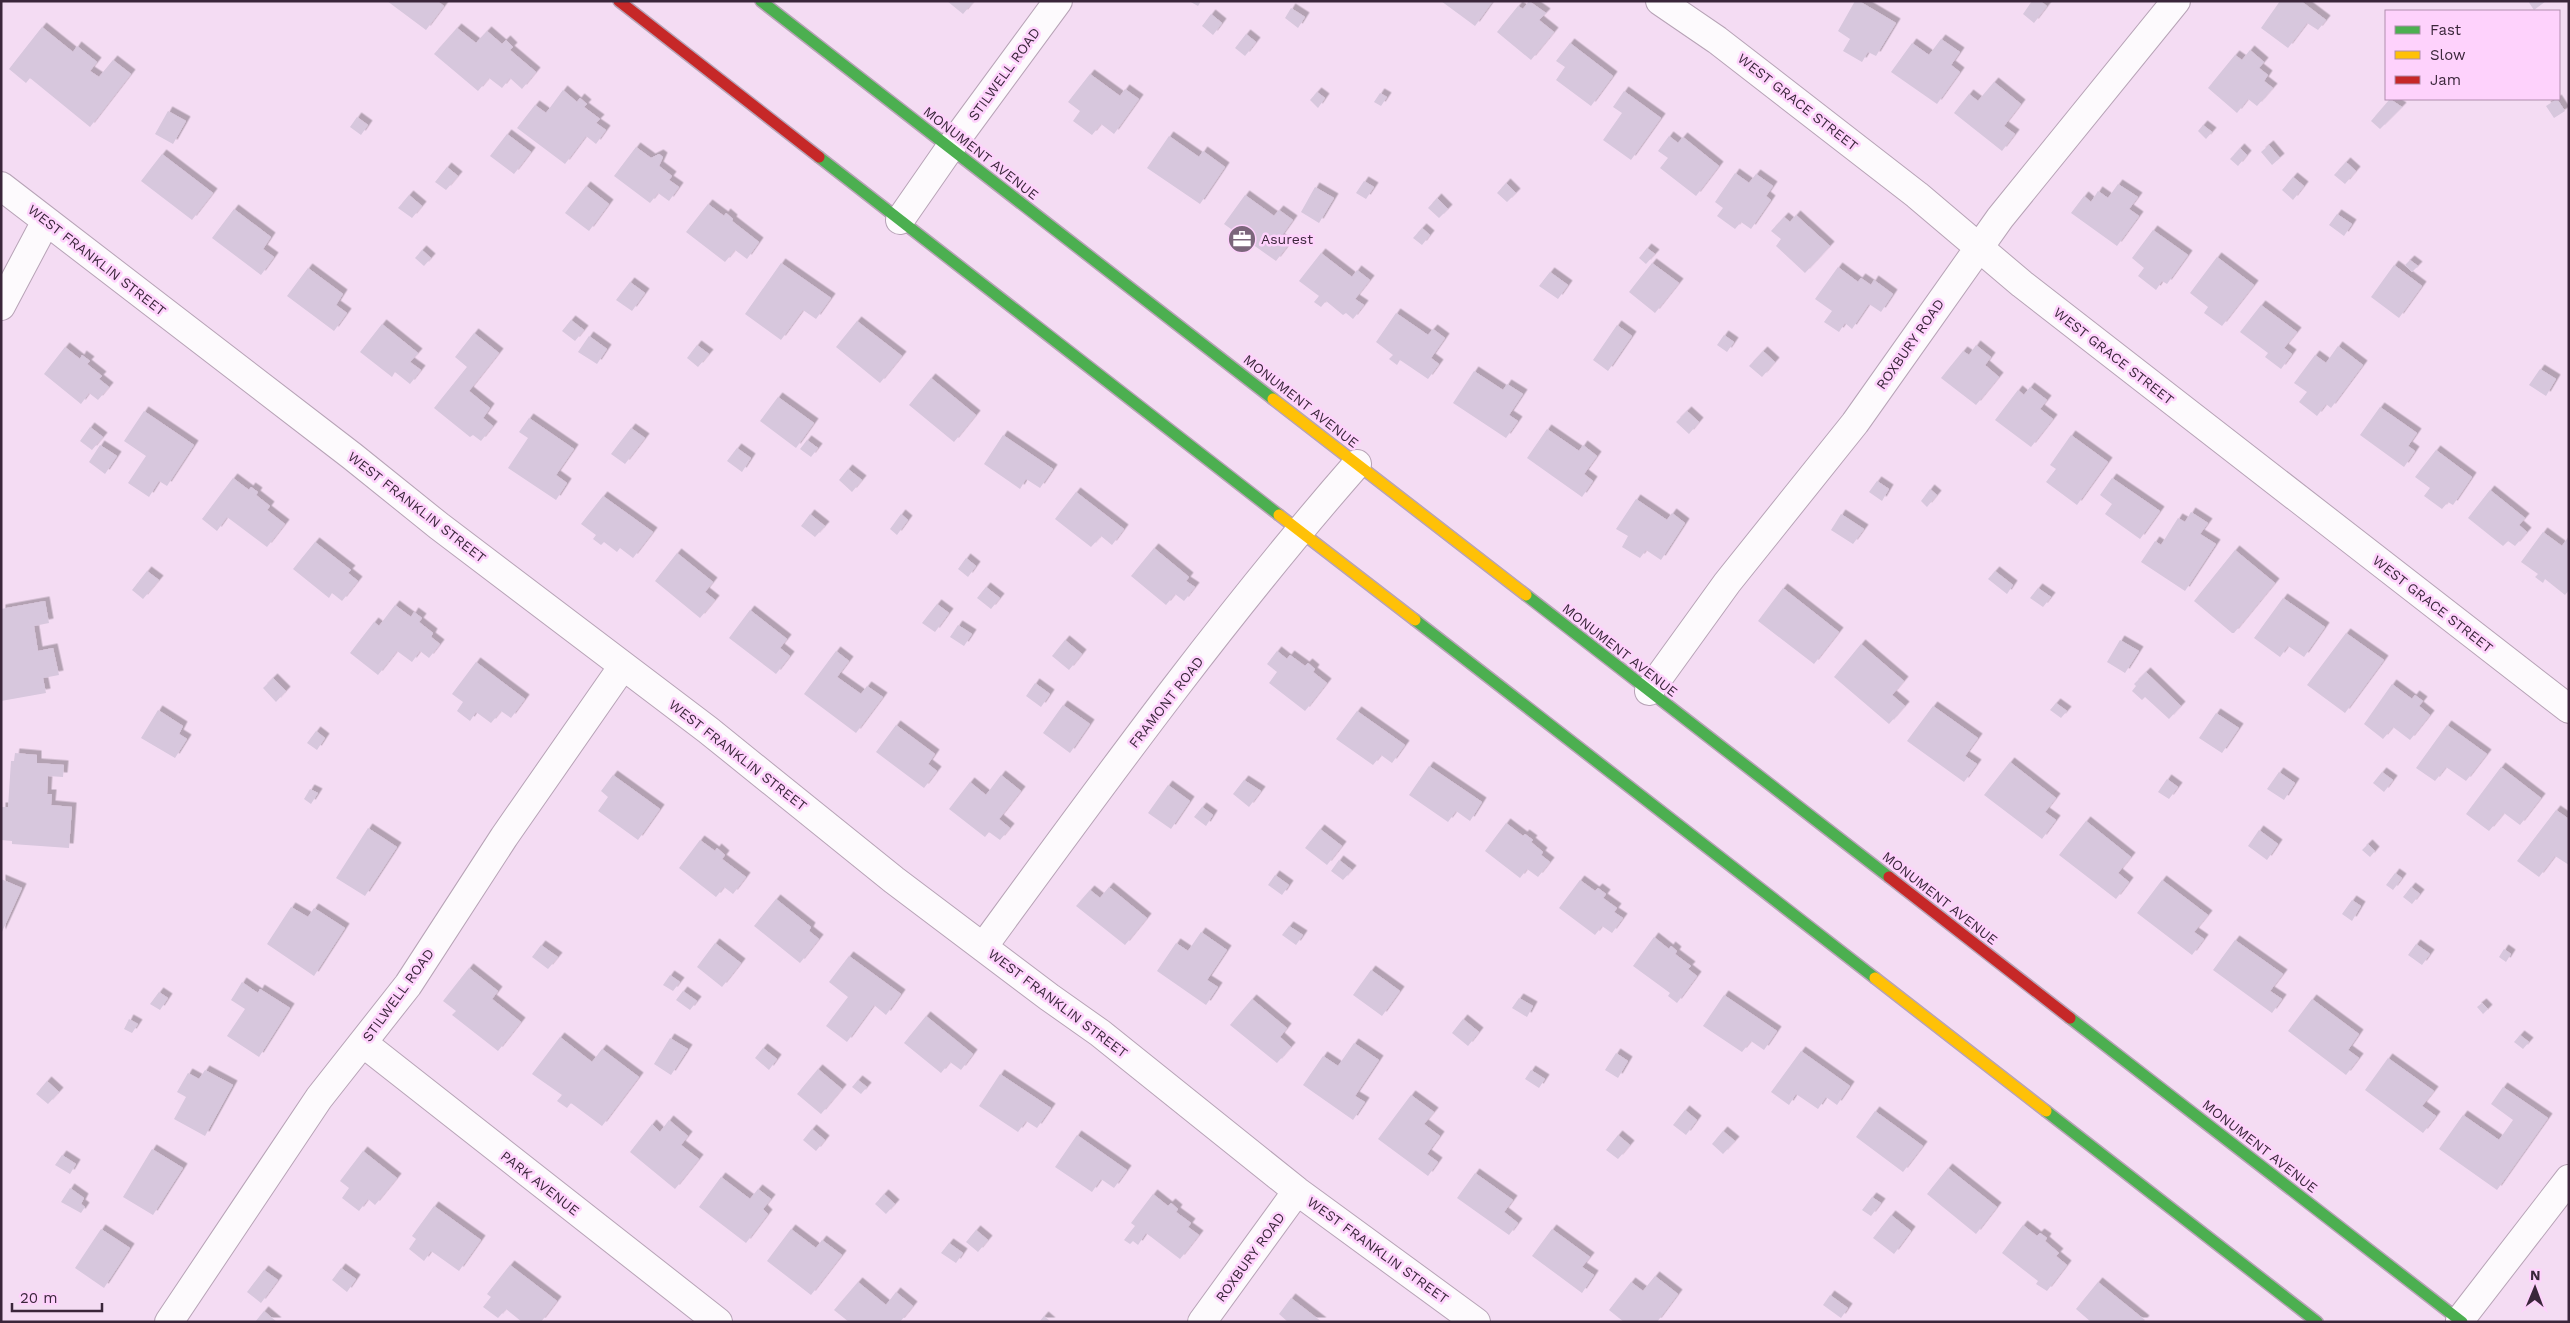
<svg xmlns="http://www.w3.org/2000/svg" width="2570" height="1323" font-family="'Work Sans',sans-serif">
<defs>
<filter id="shadow"><feDropShadow dx="4.5" dy="-4.5" stdDeviation="0" flood-color="#0004"/></filter>
</defs>
<rect width="100%" height="100%" fill="#f4dcf3"/>
<path fill="#d7c7dd" filter="url(#shadow)" d="M387,1H437L444,6L426,30Z
M947,1H974L963,14Z
M1189,1H1201L1198,6Z
M1441,1H1493L1475,26Z
M1529,1L1546,13L1539,20L1554,32L1531,60L1497,32L1518,6L1523,9Z
M1855,1H1859L1896,23L1876,56L1868,52L1862,62L1843,51L1850,39L1838,31Z
M2032,1H2040L2047,6L2034,23L2023,14Z
M2280,1H2301L2326,20L2318,30L2307,23L2288,48L2261,28Z
M2528,1H2546L2534,10Z
M1291,8L1305,17L1298,28L1285,18Z
M1211,14L1222,23L1213,35L1202,26Z
M42,27L73,52L77,46L97,62L90,71L99,77L113,60L131,74L90,127L30,78L26,83L9,69Z
M457,28L476,43L487,31L502,44L506,40L513,47L510,50L536,72L522,89L510,78L502,88L489,78L478,91L434,54Z
M1246,34L1256,42L1245,56L1235,48Z
M1941,39L1960,52L1951,65L1960,72L1937,104L1891,72L1912,43L1929,55Z
M1570,43L1613,76L1591,106L1556,80L1565,67L1556,61Z
M2250,50L2264,62L2259,68L2268,75L2264,81L2273,88L2257,106L2248,99L2237,113L2208,88L2235,55L2242,60Z
M1090,74L1120,96L1125,89L1139,99L1114,134L1101,124L1092,135L1073,121L1080,111L1068,102Z
M1994,82L2021,104L2004,126L2015,134L2002,151L1954,113L1969,94L1978,101Z
M563,90L577,102L580,98L587,104L584,107L600,119L596,123L606,130L596,144L586,136L565,164L517,128L535,105L546,113Z
M1624,91L1661,118L1631,160L1603,140L1622,113L1613,107Z
M1317,92L1325,98L1318,108L1310,100Z
M1380,93L1387,97L1381,106L1374,102Z
M2390,99L2402,107L2380,129L2371,121Z
M2557,99L2565,111L2554,118L2546,106Z
M168,111L186,121L173,144L155,134Z
M357,117L368,125L361,135L350,127Z
M2203,125L2212,132L2206,139L2198,131Z
M507,134L531,152L514,174L490,156Z
M1169,136L1199,157L1203,151L1225,167L1200,204L1147,168Z
M1669,136L1678,143L1683,137L1719,166L1696,196L1660,168L1668,158L1658,151Z
M2269,145L2280,158L2272,165L2261,152Z
M636,147L651,158L659,154L663,157L659,166L672,176L669,180L679,187L669,201L658,193L650,203L614,176Z
M2240,148L2247,155L2238,166L2230,159Z
M162,154L213,193L192,220L141,181Z
M2346,162L2356,171L2345,184L2334,175Z
M447,167L458,176L446,190L435,182Z
M1735,173L1749,183L1756,174L1773,186L1766,196L1771,200L1751,229L1741,222L1735,229L1717,216L1723,208L1715,202Z
M2293,177L2304,186L2293,200L2282,190Z
M1364,181L1374,187L1366,199L1356,193Z
M1506,183L1516,193L1507,202L1497,193Z
M2118,184L2138,197L2129,209L2139,216L2117,246L2071,213L2084,196L2091,202L2098,191L2108,198Z
M586,186L609,204L589,231L565,213Z
M1315,187L1334,198L1319,223L1301,212Z
M409,195L422,206L412,218L398,208Z
M1245,195L1274,216L1279,210L1293,220L1280,238L1289,244L1276,261L1224,224Z
M1437,198L1448,209L1439,218L1428,208Z
M708,204L724,216L726,213L733,219L732,221L759,242L747,259L735,250L725,262L686,232Z
M234,209L271,237L263,249L274,257L261,275L212,238Z
M2337,214L2352,224L2344,236L2329,225Z
M1796,215L1830,246L1805,273L1776,246L1781,239L1771,231L1784,217L1790,222Z
M1422,228L1430,235L1422,245L1413,238Z
M2153,230L2188,255L2167,284L2162,281L2156,290L2138,276L2144,268L2132,258Z
M1647,248L1655,254L1646,264L1639,258Z
M422,250L431,258L424,266L415,258Z
M1321,253L1352,277L1357,270L1370,280L1355,299L1364,305L1353,319L1346,313L1343,315L1326,301L1321,307L1314,302L1319,296L1299,281Z
M2217,257L2254,285L2222,326L2204,313L2208,307L2190,293Z
M2410,260L2418,266L2412,272L2405,265Z
M781,263L831,298L816,319L803,310L781,340L745,314Z
M1652,263L1679,283L1655,313L1629,292Z
M2394,265L2422,286L2399,318L2371,297Z
M1838,267L1858,282L1861,278L1871,285L1874,280L1893,294L1881,312L1869,304L1852,329L1845,323L1839,332L1824,322L1832,311L1815,299Z
M308,268L343,294L336,305L347,313L334,331L287,296Z
M1550,272L1568,285L1558,299L1539,286Z
M630,282L645,293L632,311L616,300Z
M2261,305L2297,332L2284,348L2292,354L2281,369L2265,357L2268,353L2240,332Z
M1396,313L1428,335L1433,329L1445,338L1431,358L1439,364L1428,379L1400,360L1397,365L1389,359L1393,355L1376,342Z
M571,320L584,330L575,341L562,331Z
M857,321L902,356L880,383L836,347Z
M382,324L418,353L410,362L421,370L410,384L395,372L392,377L360,352Z
M1617,325L1632,336L1608,371L1593,360Z
M474,333L499,353L469,391L490,408L483,418L493,426L481,441L473,435L470,437L434,408L467,367L455,357Z
M1724,335L1734,342L1727,352L1717,345Z
M589,336L607,349L597,364L578,352Z
M697,345L709,354L698,367L687,358Z
M1976,345L1991,357L1985,365L1999,377L1976,405L1941,378L1963,351L1969,355Z
M2338,346L2363,365L2331,408L2326,404L2317,416L2299,402L2307,392L2294,383L2315,355L2326,363Z
M65,347L80,359L82,355L90,361L87,364L102,376L99,379L109,387L98,400L89,393L81,404L44,374Z
M1763,351L1775,362L1762,377L1749,366Z
M2540,369L2556,379L2546,396L2529,385Z
M1474,371L1503,390L1507,384L1523,394L1509,415L1518,421L1506,438L1453,403Z
M931,378L976,415L954,442L909,405Z
M2030,387L2047,400L2040,409L2053,419L2031,447L1995,420L2018,390L2024,395Z
M778,397L814,423L796,448L760,421Z
M2380,407L2417,433L2408,446L2415,451L2404,467L2360,435Z
M144,411L194,445L167,486L159,481L149,497L128,483L146,456L124,441Z
M1687,411L1699,422L1689,434L1676,422Z
M529,418L574,449L556,475L567,483L556,500L508,468L528,438L519,432Z
M90,427L103,437L92,450L80,441Z
M631,428L645,438L625,464L611,454Z
M1547,429L1579,451L1583,445L1597,456L1584,474L1593,481L1582,497L1527,458Z
M1003,435L1053,469L1040,488L1026,479L1020,489L984,464Z
M2071,435L2108,462L2077,505L2046,482L2056,469L2050,465Z
M807,440L818,448L811,457L800,449Z
M100,445L117,456L105,474L89,462Z
M737,448L751,458L742,472L727,461Z
M2436,450L2472,477L2453,505L2448,502L2442,509L2424,496L2430,488L2415,477Z
M848,469L862,480L852,492L839,480Z
M233,478L249,490L251,487L258,492L256,495L270,506L267,510L285,524L267,547L227,517L217,531L202,519Z
M2112,478L2160,511L2140,539L2105,514L2112,504L2100,495Z
M1877,481L1889,489L1882,501L1869,492Z
M1930,489L1937,495L1927,507L1921,501Z
M2490,490L2525,518L2519,525L2527,532L2515,546L2508,541L2503,546L2468,518Z
M1076,492L1124,529L1112,545L1101,536L1091,547L1055,519Z
M603,496L653,532L633,558L620,548L617,552L604,542L601,545L593,539L596,535L581,524Z
M1636,499L1667,520L1672,513L1685,523L1661,560L1646,550L1640,558L1622,547L1628,536L1616,529Z
M2191,512L2208,523L2200,534L2216,544L2185,591L2141,562L2155,541L2161,545L2178,518L2185,522Z
M810,514L825,526L815,537L801,526Z
M901,514L908,520L897,535L890,529Z
M1841,514L1864,529L1853,544L1831,530Z
M2543,532L2562,546L2569,536V590L2565,595L2545,579L2543,583L2535,577L2538,574L2521,562Z
M315,542L351,570L348,573L358,581L342,601L332,593L329,598L293,569Z
M1154,548L1189,577L1186,581L1195,587L1184,601L1175,594L1166,605L1131,576Z
M2235,550L2275,583L2234,633H2232L2194,601Z
M677,553L713,582L705,592L715,600L700,618L655,581Z
M966,558L976,566L968,577L958,569Z
M147,571L159,580L143,599L132,590Z
M1995,571L2013,585L2007,594L1988,579Z
M986,587L1000,598L991,609L977,598Z
M1783,588L1839,632L1814,664L1758,621Z
M2038,588L2051,597L2043,607L2030,598Z
M2283,598L2325,627L2304,657L2288,646L2280,657L2254,638Z
M45,601L49,623L34,626L38,651L53,648L59,675L43,678L46,693L1,701V609Z
M937,604L949,613L935,632L922,623Z
M395,605L411,617L414,612L422,618L419,622L433,633L431,637L440,644L429,658L420,651L412,662L397,651L378,675L350,653L374,622L379,626Z
M750,610L787,639L780,648L790,656L776,674L729,638Z
M958,625L972,634L964,646L950,637Z
M2346,633L2384,660L2345,713L2307,685Z
M1065,640L1082,654L1069,670L1052,656Z
M2120,640L2139,651L2125,673L2107,662Z
M1861,644L1904,681L1892,695L1905,706L1889,724L1834,677Z
M836,651L849,661L837,677L861,694L867,686L883,697L856,733L804,694Z
M1277,651L1287,659L1290,655L1305,666L1308,663L1315,669L1313,672L1327,683L1305,711L1269,683L1277,672L1267,664Z
M476,662L525,699L511,718L501,711L491,723L476,712L470,721L457,711L463,702L452,694Z
M2146,672L2181,706L2169,719L2145,697L2142,700L2132,691L2136,686L2134,684Z
M273,678L286,691L276,702L263,688Z
M1035,683L1050,694L1041,707L1026,696Z
M2392,684L2412,699L2415,695L2423,701L2419,706L2430,715L2410,740L2393,727L2383,739L2364,724Z
M2056,703L2067,711L2061,718L2050,710Z
M1063,705L1090,724L1070,753L1043,733Z
M1933,706L1978,738L1965,756L1977,764L1964,782L1907,741Z
M158,710L183,726L179,734L187,739L175,758L141,738Z
M1357,711L1405,745L1392,763L1381,755L1373,765L1336,739Z
M2216,713L2239,728L2222,753L2199,738Z
M896,725L935,754L928,764L937,771L924,788L876,752Z
M2447,725L2487,754L2466,781L2446,767L2435,781L2416,768Z
M316,731L325,738L317,750L307,743Z
M15,753L37,755V763L64,765L63,777L48,776L47,794H52L51,805L72,807L69,848L12,844V841L1,840V807H8L11,761H14Z
M2010,762L2056,798L2045,812L2056,820L2042,839L1984,795Z
M1429,766L1482,802L1470,821L1456,811L1448,822L1409,795Z
M2501,767L2541,798L2520,825L2504,813L2489,831L2466,814Z
M2279,772L2295,783L2284,800L2267,789Z
M2382,772L2393,780L2384,792L2373,783Z
M613,775L660,809L638,840L598,811L608,797L601,791Z
M1001,775L1021,791L999,819L1010,828L1000,840L989,832L985,837L949,809L970,782L986,795Z
M2167,779L2178,787L2169,799L2158,792Z
M1244,780L1261,791L1249,807L1233,794Z
M1168,785L1190,801L1171,829L1148,813Z
M310,789L318,793L311,804L304,799Z
M1202,807L1213,815L1206,826L1194,817Z
M2556,810L2569,819V865L2555,856L2539,877L2517,861Z
M2086,821L2131,857L2118,873L2129,882L2116,899L2059,855Z
M1506,823L1523,836L1525,834L1533,840L1531,842L1543,852L1541,855L1550,862L1538,877L1527,869L1520,878L1485,851Z
M368,828L397,847L365,896L336,878Z
M1320,829L1342,846L1327,865L1305,848Z
M2259,830L2278,844L2267,860L2248,846Z
M700,840L715,851L717,848L725,855L722,859L746,877L733,894L724,887L716,897L679,868Z
M2368,844L2375,851L2370,857L2362,850Z
M1339,860L1352,870L1343,880L1331,871Z
M2395,873L2402,878L2393,890L2386,885Z
M1275,875L1289,885L1282,895L1268,885Z
M1,879L22,888L1,934Z
M1580,880L1595,891L1598,888L1606,894L1603,898L1617,908L1614,912L1623,918L1612,933L1602,926L1595,935L1559,908Z
M2162,880L2208,915L2194,932L2204,939L2192,955L2137,913Z
M1109,887L1147,918L1125,945L1076,906L1090,890L1100,898Z
M2411,887L2420,894L2412,904L2403,897Z
M776,899L811,927L809,931L819,939L800,963L754,926Z
M2352,900L2361,906L2352,921L2342,914Z
M291,907L308,917L314,908L345,928L314,976L267,944Z
M1289,926L1303,935L1296,945L1282,935Z
M1201,932L1227,950L1207,980L1218,987L1206,1005L1157,971L1176,943L1188,951Z
M1654,937L1669,949L1671,946L1677,951L1675,954L1691,966L1688,969L1697,976L1677,1003L1668,996L1670,993L1633,966Z
M2235,940L2283,974L2270,991L2282,999L2272,1013L2213,970Z
M715,943L741,963L722,987L697,967Z
M2416,944L2430,954L2422,965L2408,955Z
M541,945L558,957L548,969L532,957Z
M2504,949L2511,954L2506,962L2499,957Z
M849,956L901,994L886,1015L874,1005L847,1042L826,1026L848,997L829,982Z
M469,968L498,991L492,999L521,1022L498,1051L452,1015L456,1011L443,1001Z
M1371,970L1400,991L1382,1016L1353,995Z
M670,975L680,982L673,991L663,985Z
M242,982L258,993L260,989L290,1008L259,1057L227,1036L245,1009L231,1000Z
M683,991L697,1001L690,1010L676,1000Z
M159,992L168,998L160,1010L150,1004Z
M1724,995L1777,1031L1764,1050L1751,1041L1742,1052L1703,1026Z
M1519,998L1533,1006L1527,1017L1512,1008Z
M1252,999L1287,1028L1280,1037L1291,1047L1277,1063L1230,1025Z
M2312,999L2359,1034L2348,1050L2359,1058L2346,1075L2288,1031Z
M2482,1003L2488,1009L2483,1014L2477,1007Z
M926,1016L973,1054L961,1070L950,1062L941,1073L904,1043Z
M129,1019L138,1024L132,1033L124,1029Z
M1463,1019L1479,1032L1468,1046L1452,1033Z
M2520,1035L2529,1042L2523,1049L2514,1042Z
M560,1037L592,1062L602,1049L639,1077L602,1126L571,1103L567,1108L557,1101L562,1095L532,1074Z
M670,1038L688,1049L671,1075L654,1064Z
M1354,1043L1379,1060L1355,1096L1365,1102L1353,1120L1303,1085L1323,1056L1338,1066Z
M763,1048L777,1059L769,1070L755,1058Z
M1801,1051L1850,1086L1837,1105L1826,1097L1818,1109L1796,1094L1789,1105L1771,1092Z
M1616,1053L1628,1061L1618,1078L1605,1070Z
M2388,1058L2434,1091L2422,1106L2436,1116L2423,1133L2365,1090Z
M818,1069L842,1089L821,1114L797,1094Z
M205,1070L233,1085L205,1136L174,1119L186,1097L177,1092L188,1073L199,1079Z
M1531,1070L1545,1079L1539,1088L1525,1079Z
M1000,1074L1051,1108L1037,1128L1026,1121L1018,1132L979,1106Z
M858,1080L867,1087L861,1094L852,1087Z
M47,1081L59,1092L48,1104L36,1094Z
M2503,1087L2548,1118L2497,1190L2439,1149L2463,1115L2499,1140L2513,1120L2491,1104Z
M1411,1095L1434,1112L1424,1124L1440,1136L1427,1154L1438,1162L1428,1176L1378,1139Z
M1685,1110L1697,1120L1686,1135L1673,1125Z
M1875,1111L1923,1146L1903,1172L1856,1137Z
M669,1120L688,1136L681,1145L699,1159L675,1189L630,1152L652,1124L660,1132Z
M812,1129L825,1140L816,1151L803,1140Z
M1723,1131L1735,1141L1723,1154L1712,1144Z
M1077,1135L1127,1170L1114,1188L1101,1179L1092,1192L1055,1167Z
M1618,1135L1630,1145L1618,1159L1606,1150Z
M152,1149L183,1168L153,1215L123,1197Z
M363,1151L397,1178L375,1205L368,1199L359,1211L342,1198L349,1188L340,1181Z
M62,1155L76,1164L70,1174L55,1165Z
M1948,1168L1997,1207L1976,1234L1927,1194Z
M1475,1173L1513,1200L1504,1212L1518,1223L1509,1235L1457,1198Z
M721,1177L750,1199L758,1189L771,1199L763,1209L768,1214L746,1243L699,1207Z
M70,1188L84,1198L81,1204L85,1207L81,1213L61,1202Z
M884,1194L895,1204L886,1214L875,1204Z
M1153,1194L1168,1206L1171,1203L1178,1209L1176,1212L1191,1223L1188,1227L1199,1235L1180,1259L1146,1233L1138,1245L1133,1241L1130,1244L1124,1240L1135,1226L1131,1223Z
M1872,1197L1881,1203L1871,1216L1862,1210Z
M434,1206L481,1240L459,1271L431,1251L424,1261L409,1249L416,1239L412,1236Z
M1891,1215L1911,1231L1894,1254L1873,1238Z
M2023,1225L2037,1236L2040,1233L2047,1238L2045,1241L2059,1253L2056,1256L2067,1265L2047,1291L2036,1284L2038,1281L2002,1253Z
M101,1229L130,1248L104,1288L75,1268Z
M791,1229L816,1248L822,1240L842,1255L811,1295L767,1261Z
M1552,1229L1590,1257L1582,1267L1594,1275L1582,1293L1532,1256Z
M976,1230L988,1240L978,1252L966,1242Z
M949,1243L963,1253L956,1263L941,1253Z
M510,1265L557,1301L541,1322H522L506,1309L498,1318L483,1307L491,1297L487,1294Z
M341,1268L356,1279L347,1292L332,1280Z
M264,1270L278,1280L261,1303L247,1292Z
M1655,1276L1678,1294L1657,1322H1624L1609,1310L1631,1282L1643,1291Z
M858,1282L886,1305L896,1292L913,1306L900,1322H849L834,1310Z
M2098,1282L2145,1320L2143,1322H2091L2076,1309Z
M1830,1295L1848,1308L1841,1318L1823,1305Z
M1291,1298L1322,1322H1288L1279,1314Z
M264,1311L277,1322H255Z
M1044,1316L1051,1322H1039Z"/>
<g fill="none" stroke-linecap="round" stroke-linejoin="round">
<defs>
<path id="street" d="M1660,1L1717,40L1917,195L2022,284L2569,709
M1,186L352,456L439,526L708,730L894,880L1049,997L1100,1033L1297,1191L1476,1322
M900,220L950,148L1058,1
M1,306L46,221
M1649,691L1727,583L1855,423L2000,218L2176,1
M983,947C1103,783 1223,617 1357,464
M363,1043L718,1322
M2460,1320L2569,1179
M169,1322L319,1098L408,985L504,837L623,666
M1202,1322L1297,1191"/>
<path id="fast" d="M761,1L1273,399
M819,157L1279,515
M1526,595L1889,877
M1415,620L1875,978
M2070,1018L2462,1322
M2046,1111L2317,1322"/>
<path id="slow" d="M1273,399L1526,595
M1279,515L1415,620
M1875,978L2046,1111"/>
<path id="jam" d="M619,1L819,157
M1889,877L2070,1018"/>
</defs>
<use href="#street" stroke="#b7a3b6" stroke-width="30"/>
<use href="#fast" stroke="#b7a3b6" stroke-width="14"/>
<use href="#slow" stroke="#b7a3b6" stroke-width="14"/>
<use href="#jam" stroke="#b7a3b6" stroke-width="14"/>
<use href="#street" stroke="#fdfafd" stroke-width="28"/>
<use href="#fast" stroke="#4caf50" stroke-width="11"/>
<use href="#slow" stroke="#ffc107" stroke-width="11"/>
<use href="#jam" stroke="#c62828" stroke-width="11"/>
</g>
<defs>
<symbol id="office-disc" viewBox="-11 -11 22 22"><circle r="9.5" fill="#7b667b" stroke="#fed2fc"/><path d="M-6-3h4V-5.5h4V-3h4V5H-6ZM-1-4.5V-3h2v-1.5ZM-6 0V1H6V0Z" fill="#fff"/></symbol>
</defs>
<g fill-rule="evenodd">
<use href="#office-disc" x="1226" y="223" width="32" height="32"/>
</g>
<g text-anchor="middle" stroke-width="5" stroke-linejoin="round" paint-order="stroke">
<g font-size="14" fill="#3a263a" stroke="#fed2fc">
<text transform="translate(1004 74) rotate(-54)" y="5">STILWELL ROAD</text>
<text transform="translate(1798 102) rotate(38)" y="5">WEST GRACE STREET</text>
<text transform="translate(981 153) rotate(38)" y="5">MONUMENT AVENUE</text>
<text transform="translate(97 260) rotate(38)" y="5">WEST FRANKLIN STREET</text>
<text transform="translate(1910 344) rotate(-55)" y="5">ROXBURY ROAD</text>
<text transform="translate(2114 356) rotate(38)" y="5">WEST GRACE STREET</text>
<text transform="translate(1301 401) rotate(38)" y="5">MONUMENT AVENUE</text>
<text transform="translate(417 507) rotate(38)" y="5">WEST FRANKLIN STREET</text>
<text transform="translate(2433 604) rotate(38)" y="5">WEST GRACE STREET</text>
<text transform="translate(1620 650) rotate(38)" y="5">MONUMENT AVENUE</text>
<text transform="translate(1166 702) rotate(-52)" y="5">FRAMONT ROAD</text>
<text transform="translate(738 755) rotate(38)" y="5">WEST FRANKLIN STREET</text>
<text transform="translate(1940 898) rotate(38)" y="5">MONUMENT AVENUE</text>
<text transform="translate(398 995) rotate(-54)" y="5">STILWELL ROAD</text>
<text transform="translate(1058 1003) rotate(37)" y="5">WEST FRANKLIN STREET</text>
<text transform="translate(2260 1146) rotate(38)" y="5">MONUMENT AVENUE</text>
<text transform="translate(540 1183) rotate(38)" y="5">PARK AVENUE</text>
<text transform="translate(1378 1250) rotate(36)" y="5">WEST FRANKLIN STREET</text>
<text transform="translate(1250 1257) rotate(-54)" y="5">ROXBURY ROAD</text>
</g>
<g font-size="14" fill="#3a263a" stroke="#fed2fc" text-anchor="start">
<text x="1261" y="244">Asurest</text>
</g>
</g>
<rect width="2570" height="1323" fill="none" stroke="#3a263a" stroke-width="5"/>
<rect x="2385" y="10" width="175" height="90" fill="#fed2fc" stroke="#b08dae"/>
<rect x="2395" y="26" width="25" height="8" fill="#4caf50" stroke="#b08dae"/>
<text x="2430" y="35" font-size="15" fill="#3a263a">Fast</text>
<rect x="2395" y="51" width="25" height="8" fill="#ffc107" stroke="#b08dae"/>
<text x="2430" y="60" font-size="15" fill="#3a263a">Slow</text>
<rect x="2395" y="76" width="25" height="8" fill="#c62828" stroke="#b08dae"/>
<text x="2430" y="85" font-size="15" fill="#3a263a">Jam</text>
<g transform="translate(2535 1288) rotate(1)" stroke="#fed2fc" stroke-width="4" paint-order="stroke">
<path d="M0-4L9 19L0 12L-9 19Z" fill="#3a263a"/>
<text y="-8" font-size="14" font-weight="bold" text-anchor="middle" fill="#3a263a">N</text>
</g>
<path d="M12 1303v8h90v-8" fill="none" stroke="#3a263a" stroke-width="2.5"/>
<text x="20" y="1303" font-size="15" fill="#3a263a" stroke="#fed2fc" stroke-width="4" paint-order="stroke">20 m</text>
</svg>
